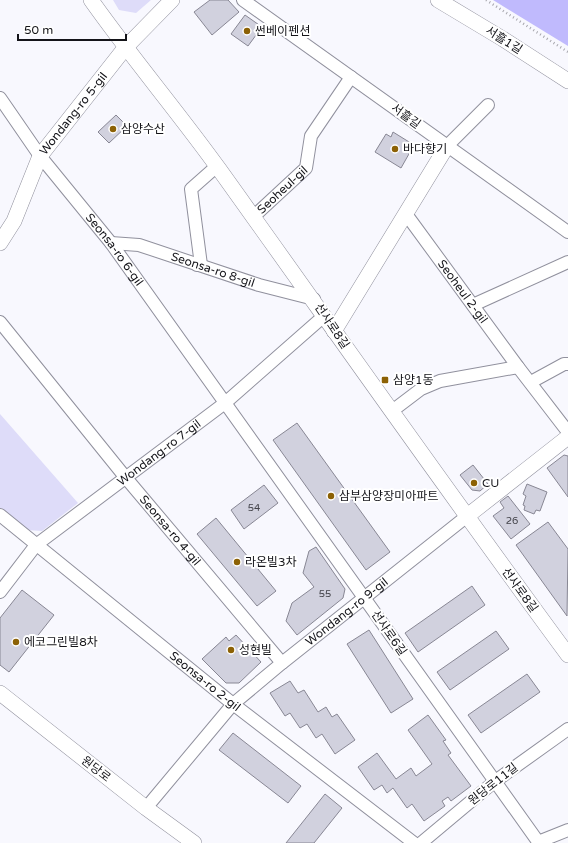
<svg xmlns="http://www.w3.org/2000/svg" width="568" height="843" font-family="'Varela Round','Noto Sans KR',sans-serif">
<rect width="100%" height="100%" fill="#f8f8fe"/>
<path fill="#dedcf9" d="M113,0H151L136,13L119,10Z
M0,414L78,503L42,531L26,530L0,509Z"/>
<path fill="#c0bafd" d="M493,0H568V46Z"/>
<path fill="#d1d1de" stroke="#888794" d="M210,0H228L239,12L212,35L194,12Z
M245,15L262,27L248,46L231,34Z
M116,115L127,126L109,143L98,132Z
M393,132L414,145L401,168L375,152L386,134L391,137Z
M297,423L390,552L366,570L273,440Z
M564,455L568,456V497L547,468Z
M473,465L488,484L480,491L472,490L460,475Z
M527,484L547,492L540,511L536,510L534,514L524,510L525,506L523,505L526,496L523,494Z
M264,485L278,503L244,529L231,510Z
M508,496L530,524L511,539L493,516L504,508L500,502Z
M216,518L276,591L257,606L197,534Z
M548,522L568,549L567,616L516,545Z
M316,547L345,589L343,598L297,635L286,621L292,603L314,587L303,573L309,551Z
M472,586L485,605L418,652L405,633Z
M22,590L54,615L9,672L0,665V618Z
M369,630L413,699L391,713L347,644Z
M496,631L509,649L450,690L437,672Z
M236,635L261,662L239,683H226L202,659L226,637L229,641Z
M527,674L540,692L481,733L468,715Z
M290,681L298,693L304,690L318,712L326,707L332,717L337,714L355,740L335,754L322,734L316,738L307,724L300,728L290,713L285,716L270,693Z
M428,715L446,740L443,741L451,753L448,755L471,786L451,801L448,797L442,801L445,806L424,821L412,804L407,808L393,788L387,793L382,785L374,790L358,767L377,753L396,779L411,768L416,776L432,764L408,730Z
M233,733L301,786L288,803L219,750Z
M325,794L342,808L314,843H286Z"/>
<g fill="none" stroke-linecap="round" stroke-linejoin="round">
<defs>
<g id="minor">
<path d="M243,0L568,232"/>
<path id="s1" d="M0,98L40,156L111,243L539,843"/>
<path d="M447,146L488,105"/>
<path id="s2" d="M406,214L518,367L568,432"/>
<path id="s3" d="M253,217L306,168L311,136L351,77"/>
<path id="s4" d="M111,243L139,245L259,285L314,299"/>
<path d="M197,265H201L191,189L217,166"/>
<path d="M473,305L568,262"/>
<path id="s5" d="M0,322L126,478L282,663"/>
<path d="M531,382L564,364H568"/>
<path d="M392,411L421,389L440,381L518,367"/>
<path id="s6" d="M0,515L233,704L414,843"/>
<path id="s7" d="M0,592L36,545L225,403L324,316"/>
<path id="s8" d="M146,808L233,704L282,663L466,517"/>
<path d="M538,842L568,830"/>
<path d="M421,843L494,782L568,729"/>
</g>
<g id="tertiary">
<path d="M91,0C132,58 178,112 219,169C335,331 450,495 568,655"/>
<path d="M438,0L503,39L568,81"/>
<path id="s9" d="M0,243L14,221L40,156L125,48L172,0"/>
<path d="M334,331L447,146"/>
<path d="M466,517L568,437"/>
<path d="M0,693L146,808L194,843"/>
</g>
</defs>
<use href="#minor" stroke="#90909d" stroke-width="14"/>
<use href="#tertiary" stroke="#90909d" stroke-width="16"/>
<path stroke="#a7a7ad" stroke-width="2.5" stroke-dasharray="1 3" stroke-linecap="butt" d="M486,0L568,52"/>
<use href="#minor" stroke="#fff" stroke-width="12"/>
<use href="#tertiary" stroke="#fff" stroke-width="15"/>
</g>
<g fill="#8c6105" stroke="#fff" stroke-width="1.5">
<circle cx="247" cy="31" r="4"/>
<circle cx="113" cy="129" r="4"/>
<circle cx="395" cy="149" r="4"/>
<rect x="381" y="376" width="8" height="8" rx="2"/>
<circle cx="474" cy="483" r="4"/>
<circle cx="331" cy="496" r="4"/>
<circle cx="237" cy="562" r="4"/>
<circle cx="16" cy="642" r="4"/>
<circle cx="231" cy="650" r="4"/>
</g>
<g text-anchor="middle" stroke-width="4" stroke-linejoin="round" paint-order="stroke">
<g font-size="10" fill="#43434a">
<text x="254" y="511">54</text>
<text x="512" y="524">26</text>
<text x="325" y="597">55</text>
</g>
<g font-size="12" fill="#141419" stroke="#fff" text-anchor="start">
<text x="255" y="35">썬베이펜션</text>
<text x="121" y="133">삼양수산</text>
<text x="403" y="153">바다향기</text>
<text x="393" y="384">삼양1동</text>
<text x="482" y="487">CU</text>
<text x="339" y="500">삼부삼양장미아파트</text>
<text x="245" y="566">라온빌3차</text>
<text x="24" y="646">에코그린빌8차</text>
<text x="239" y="654">성현빌</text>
</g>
<g font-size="12" fill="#141419" stroke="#fff">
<text transform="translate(504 40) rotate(32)" y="4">서흘1길</text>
<text dy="4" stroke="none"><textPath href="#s9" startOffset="150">Wondang-ro 5-gil</textPath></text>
<text transform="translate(406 116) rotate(36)" y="4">서흘길</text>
<text dy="4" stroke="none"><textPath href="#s3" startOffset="40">Seoheul-gil</textPath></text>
<text dy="4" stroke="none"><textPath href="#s1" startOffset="190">Seonsa-ro 6-gil</textPath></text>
<text dy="4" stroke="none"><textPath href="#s4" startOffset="106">Seonsa-ro 8-gil</textPath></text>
<text dy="4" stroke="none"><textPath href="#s2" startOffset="96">Seoheul 2-gil</textPath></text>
<text transform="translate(332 326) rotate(56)" y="4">선사로8길</text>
<text dy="4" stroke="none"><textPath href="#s7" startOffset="213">Wondang-ro 7-gil</textPath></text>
<text dy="4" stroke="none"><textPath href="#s5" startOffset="269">Seonsa-ro 4-gil</textPath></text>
<text transform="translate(520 590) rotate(54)" y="4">선사로8길</text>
<text dy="4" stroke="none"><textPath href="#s8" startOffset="282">Wondang-ro 9-gil</textPath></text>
<text transform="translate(389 633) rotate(55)" y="4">선사로6길</text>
<text dy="4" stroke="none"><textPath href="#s6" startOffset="264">Seonsa-ro 2-gil</textPath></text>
<text transform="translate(96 769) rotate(38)" y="4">원당로</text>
<text transform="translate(493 784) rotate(-38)" y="4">원당로11길</text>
</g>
</g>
<path d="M18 34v6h108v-6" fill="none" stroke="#141419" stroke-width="2"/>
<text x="24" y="34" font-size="12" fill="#141419" stroke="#ffffff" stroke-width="3" paint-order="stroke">50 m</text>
</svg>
